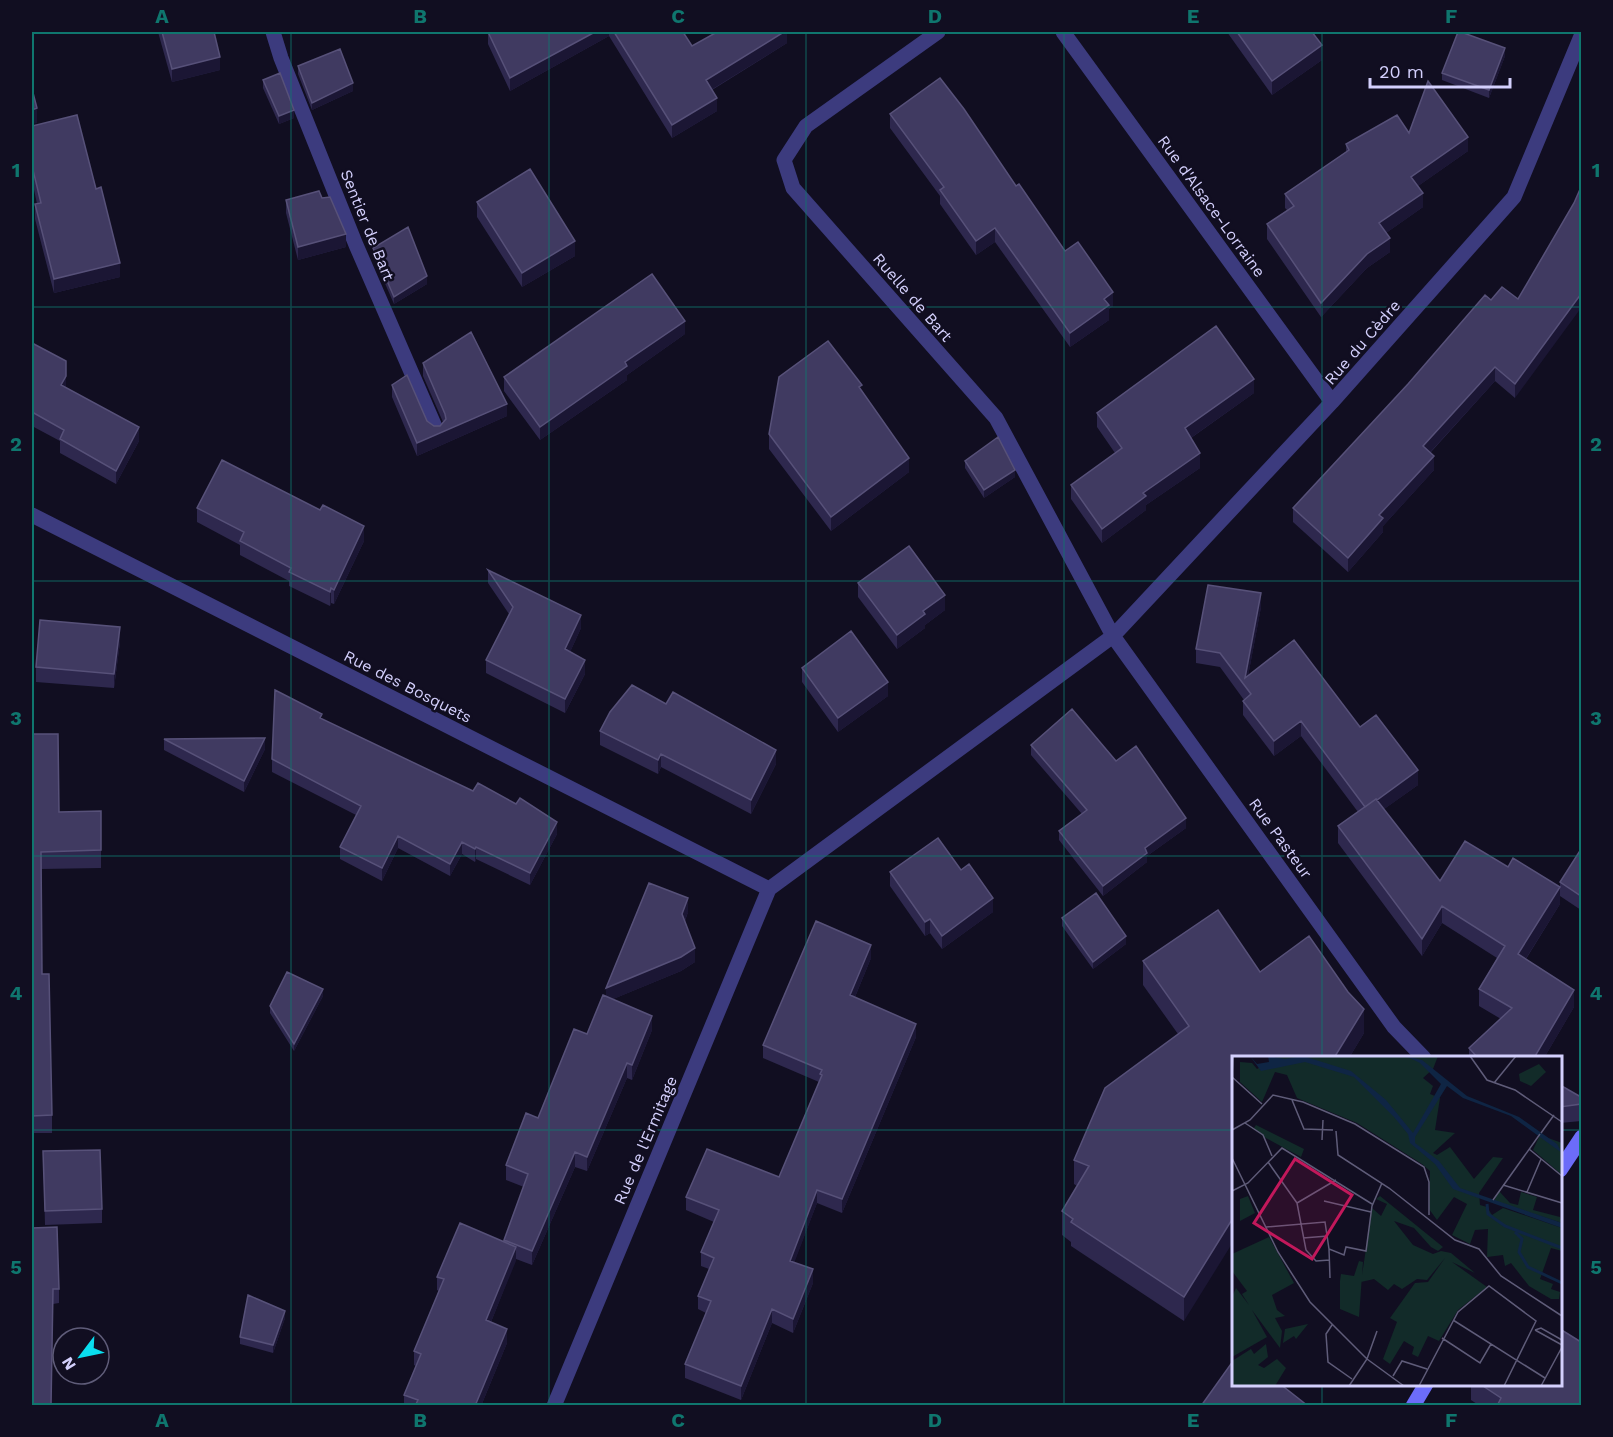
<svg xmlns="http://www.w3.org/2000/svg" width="1613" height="1437" font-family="'Work Sans',sans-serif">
<rect width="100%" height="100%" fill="#110e21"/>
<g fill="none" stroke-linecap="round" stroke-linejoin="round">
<path stroke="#3c3b7e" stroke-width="15" d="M273,32L281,58L356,245L436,429
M938,32L806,126L784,160L793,188L996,418L1113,636L1394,1027L1424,1058
M1063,32L1332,402
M32,515L769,889
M769,889L1113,636L1332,402L1514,197L1582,34
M554,1406L769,889"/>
<path stroke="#6c6cf9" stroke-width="15" d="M1560,1170L1582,1137
M1413,1406L1426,1384"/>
</g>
<path fill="#2e284e" d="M158,32H214L220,70L172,82Z
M488,32H683L692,46L787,32V43L712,90L717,111L672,138L609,36L510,91L488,44Z
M1227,32H1312L1322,60L1272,95Z
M1505,56L1489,98L1442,80V73Z
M298,66L353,91L312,110L298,74Z
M263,80L294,118L279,124L263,88Z
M890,114L1016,186L1065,251L1113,306L1109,309V320L1070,347L995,242L976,255L940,204V196L890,128Z
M32,126L96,189L120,277L54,293L35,219V204H37L32,180Z
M1409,133L1468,151L1418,186L1423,207L1386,233L1390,252L1367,268L1321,317L1267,239V224L1287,210L1285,208V194L1346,152V144Z
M322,198L346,247L298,260L286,213V200Z
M477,202L575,256L522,287L477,217Z
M373,248L427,284L394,304L373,256Z
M1518,299L1515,398L1495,381L1431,452L1434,470L1383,526V532L1348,572L1293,522V508L1491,300Z
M685,334L627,375V380L540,440L504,391V377Z
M32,343L66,387L139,441L116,484L60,453V441L32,426Z
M423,363L507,416L417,456L392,397V385L427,421L434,426H440L443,422L423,376Z
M862,391L909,472L831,531L769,449V434Z
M1254,393L1191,438L1200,468L1146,505V510L1102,543L1071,499V485L1115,453L1097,427V413Z
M965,461L1015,477L984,498L965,468Z
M197,508L364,541L334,604L331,603L330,606L289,586V581L240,555V545L197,522Z
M488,570L581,628L570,652L585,674L565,713L486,673V660L509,614L488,583Z
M858,583L945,610L925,625V628L897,649L858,597Z
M1261,607L1248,676L1360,727L1418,785L1384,809L1440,881L1508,867L1560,887V882L1581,849V910L1560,896V904L1526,959L1574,1007L1544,1058H1469V1048L1501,1019L1479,1006V989L1497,958L1442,923L1422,956L1338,843V826L1358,812L1301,736L1274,756L1243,715V701L1244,700L1220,667L1196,663V649Z
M120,642L114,688L36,682V667Z
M802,668L888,696L838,732L802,682Z
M322,719L557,834L530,885L476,859L475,862L462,854L450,876L398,848L382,881L340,859V847L356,815L272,772V759Z
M600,731L776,764L751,814L661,767L658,774L600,745Z
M32,734L59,812L101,811V868L41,869L42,974L52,1115V1133H32Z
M164,739L265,749L244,792L164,750Z
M1031,745L1116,761L1186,828L1147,856V862L1103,896L1059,840V831L1082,814L1031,755Z
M961,870L993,912L942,949L930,933L925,936L890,886V872Z
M688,912L685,921L695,962L681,971L613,999L652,1030L632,1080L627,1078L587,1171L575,1167L532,1265L516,1259L491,1322L507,1343L481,1406H404V1395L416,1366L414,1365V1351L439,1291L437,1290V1277L504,1242V1240L524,1187L506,1180V1165L538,1118L587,1034L606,997Z
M1062,918L1126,944L1093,969L1062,926Z
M871,958L855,997L916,1037L842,1213L817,1203L794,1262L813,1283L793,1333L772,1323L741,1400L685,1378V1364L706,1313L698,1309V1296L709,1269L701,1266V1252L714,1222L686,1210V1197L779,1177L819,1082L763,1058V1045Z
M1143,961L1260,972L1364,1033L1349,1058H1233L1184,1321L1071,1246V1242L1062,1235V1211L1077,1186L1074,1184V1160L1178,1034L1143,985Z
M323,996L294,1051L270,1013V1006Z
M1560,1085L1581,1097V1121L1560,1123Z
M43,1151L102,1209V1223L45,1225Z
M32,1228L59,1289V1303L53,1304Z
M285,1318L273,1353L240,1344V1337Z
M1471,1384H1560L1581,1406H1480L1471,1400Z"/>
<path fill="#1b1634" d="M595,32H609V36L510,91V78Z
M784,32H787V43L706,93V80Z
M1322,45V60L1272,95V81Z
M1505,48V56L1489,98V90Z
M220,57V70L172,82V69Z
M353,83V91L312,110V103Z
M717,98V111L672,138V125Z
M37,108V123L32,124V110Z
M294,110V118L279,124V116Z
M1468,137V151L1411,191V177Z
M1423,193V207L1379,238V223Z
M995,228V242L976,255V241Z
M346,234V247L298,260V247Z
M1390,238V252L1367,268L1321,317V303L1367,254Z
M575,241V256L522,287V273Z
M120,263V277L54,293V279Z
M427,276V284L394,304V297Z
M1113,292V306L1109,309V320L1070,347V333L1104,299Z
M1581,294V308L1515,398V384Z
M685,321V334L627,375V380L540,440V427L625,362Z
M1495,367V381L1423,460V446Z
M66,376V390L61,385Z
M1254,379V393L1185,442V428Z
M507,404V416L417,456V443Z
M139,427V441L116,484V471Z
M1200,453V468L1146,505V510L1102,543V529L1143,493Z
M1434,456V470L1383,526V532L1348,572V558L1379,515Z
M909,458V472L831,531V517Z
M1015,470V477L984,498V490Z
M364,526V541L334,604V590Z
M331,588V603L330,606V592Z
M1261,593V607L1246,687L1245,678Z
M945,595V610L925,625V628L897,649V635L923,611Z
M581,615V628L565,663V649Z
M120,627V642L114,688V674Z
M585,660V674L565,713V699Z
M888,682V696L838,732V718Z
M1301,721V736L1274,756V741Z
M265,738V749L244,792V781Z
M776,750V764L751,814V800Z
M661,754V767L658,774V760Z
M1418,770V785L1366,822V808Z
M1186,818V828L1147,856V862L1103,896V886L1145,848Z
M557,822V834L530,885V873Z
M398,836V848L382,881V868Z
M462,842V854L450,876V864Z
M476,847V859L475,862V849Z
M1560,887V904L1518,971V954Z
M688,898V912L682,928V914Z
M993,898V912L942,949V936Z
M1442,906V923L1422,956V939Z
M930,919V933L925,936V922Z
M1126,936V944L1093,969V962Z
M871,945V958L850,1009V995Z
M695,948V962L681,971L606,1002V988Z
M323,989V996L294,1051V1044Z
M1574,990V1007L1544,1058H1534Z
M1364,1009V1033L1349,1058H1334Z
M652,1016V1030L632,1080V1065Z
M916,1024V1037L842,1213V1199Z
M627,1063V1078L587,1171V1157Z
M575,1152V1167L532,1265V1251Z
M817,1190V1203L790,1274V1261Z
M1233,1218V1242L1184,1321V1297Z
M516,1247V1261L486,1334V1320Z
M813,1269V1283L793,1333V1319Z
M772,1309V1323L741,1400V1386Z
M285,1311V1318L273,1353V1345Z
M507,1329V1343L481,1406H475Z"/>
<path fill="#403a61" stroke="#575179" stroke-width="1.5" d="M162,32H214L220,57L172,69Z
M488,32H595L510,78Z
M614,32H683L692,46L717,32H784L706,80L717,98L672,125Z
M1237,32H1312L1322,45L1272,81Z
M1458,32H1461L1505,48L1489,90L1442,73Z
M340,49L353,83L312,103L298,66Z
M280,73L294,110L279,116L263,80Z
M940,78L964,109L1016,186L1019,184L1065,251L1078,242L1113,292L1104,299L1109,305L1070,333L995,228L976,241L940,190L944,187L890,114Z
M1428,81L1468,137L1411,177L1423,193L1379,223L1390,238L1367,254L1321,303L1267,224L1294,206L1285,194L1349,150L1346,144L1397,115L1409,133Z
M32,89L37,108L32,110Z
M77,115L96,189L101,187L120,263L54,279L35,204L41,203L32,166V126Z
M530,169L575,241L522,273L477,202Z
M1581,187V294L1515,384L1495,367L1423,446L1434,456L1379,515L1383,518L1348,558L1293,508L1408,384L1485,295L1491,300L1502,287L1518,299L1574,203Z
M319,191L322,198L330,197L346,234L298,247L286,200Z
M408,227L427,276L394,297L373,248Z
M652,274L685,321L625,362L627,366L540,427L504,377Z
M1216,326L1254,379L1185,428L1200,453L1143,493L1146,496L1102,529L1071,485L1122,448L1097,413Z
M471,332L507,404L417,443L392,385L407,375L427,421L434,426H440L446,419L445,414L423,363Z
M828,341L862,385L859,387L909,458L831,517L769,434L779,377Z
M32,343L66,361V376L61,385L139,427L116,471L60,439L64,430L32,412Z
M998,437L1015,470L984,490L965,461Z
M222,460L320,510L323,505L364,526L334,590L331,588L330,592L289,572L291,568L240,541L244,532L197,508Z
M909,546L945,595L923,611L925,614L897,635L858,583Z
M488,570L581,615L565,649L585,660L565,699L486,660L513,607Z
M1208,585L1261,593L1245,678L1294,640L1360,727L1376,715L1418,770L1377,800L1376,799L1365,807L1301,721L1274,741L1243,701L1251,694L1220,653L1196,649Z
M40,620L120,627L114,674L36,667Z
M851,631L888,682L838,718L802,668Z
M632,685L666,704L673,692L776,750L751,800L661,754L658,760L600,731L610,712Z
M275,690L322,714L320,718L473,791L478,783L516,804L520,798L557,822L530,873L476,847L475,849L462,842L450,864L398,836L382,868L340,847L361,806L272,759Z
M1072,709L1116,761L1136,746L1186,818L1145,848L1147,853L1103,886L1059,831L1087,810L1031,745Z
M32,734H58L59,812L101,811V850L41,852L42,974H49L52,1115L32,1116Z
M265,738L244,781L164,739Z
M1376,799L1440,881L1465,841L1508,867L1513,858L1560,887L1518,954L1574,990L1534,1058H1478L1469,1048L1512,1008L1479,989L1505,946L1442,906L1422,939L1338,826Z
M938,838L961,870L969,864L993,898L942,936L930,919L925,922L890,872Z
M1581,849V896L1560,882Z
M649,883L688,898L682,914L695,948L681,957L606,988Z
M1096,893L1126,936L1093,962L1062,918Z
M1218,910L1260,972L1309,936L1348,992L1364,1009L1334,1058H1233V1218L1184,1297L1071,1222L1073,1219L1062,1211L1089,1166L1074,1160L1105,1088L1189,1026L1143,961Z
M816,921L871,945L850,995L916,1024L842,1199L817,1190L790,1261L813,1269L793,1319L772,1309L741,1386L685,1364L711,1301L698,1296L714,1258L701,1252L719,1210L686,1197L707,1149L779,1177L822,1075L820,1074L822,1070L763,1045Z
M287,972L323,989L294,1044L270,1006Z
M603,995L652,1016L632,1065L627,1063L587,1157L575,1152L532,1251L504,1240L528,1174L506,1165L526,1113L538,1118L574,1029L587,1034Z
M1560,1085L1581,1097V1104L1560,1107Z
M100,1150L102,1209L45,1211L43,1151Z
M460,1223L516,1247L486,1320L507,1329L475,1406H415L418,1400L404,1395L421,1354L414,1351L444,1279L437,1277Z
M57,1227L59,1289H53L51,1406H32V1228Z
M248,1295L285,1311L273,1345L240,1337Z
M1560,1329L1581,1342V1406H1497L1501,1398L1480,1384H1560Z
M1233,1361V1384H1280L1308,1406H1201Z"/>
<path fill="none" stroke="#0f766e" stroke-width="1.5" stroke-opacity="0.55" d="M291,32V1406M549,32V1406M806,32V1406M1064,32V1406M1322,32V1058M32,307H1582M32,581H1582M32,856H1582M32,1130H1234M1560,1130H1582M1322,1384V1406"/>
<g text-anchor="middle" stroke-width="5" stroke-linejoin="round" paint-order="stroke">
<g font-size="16" fill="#d4d0fd" stroke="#110e21">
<text transform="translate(1212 206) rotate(54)" y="6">Rue d'Alsace-Lorraine</text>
<text transform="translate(368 225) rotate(68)" y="6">Sentier de Bart</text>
<text transform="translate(913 297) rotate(49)" y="6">Ruelle de Bart</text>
<text transform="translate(1362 342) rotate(-49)" y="6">Rue du Cèdre</text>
<text transform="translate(408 686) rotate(27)" y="6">Rue des Bosquets</text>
<text transform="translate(1281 838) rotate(54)" y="6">Rue Pasteur</text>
<text transform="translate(645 1140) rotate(-67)" y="6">Rue de l'Ermitage</text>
</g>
</g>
<g transform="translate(1232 1056)">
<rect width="330" height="330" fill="#110e21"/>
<path d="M47,0H206L201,13L191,22L201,30L198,38L208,42L203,74L223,77L201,97L205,99L218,91L242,123L261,101L271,102L247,137L248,149L255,151L260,159L271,152L330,172V195L319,192L308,223L321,228L319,233L328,236L327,243H319L297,230L279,207L273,210L271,199L255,201L256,173L243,174L238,188L220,179L235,148L222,141L205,164L197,153L198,115L190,108L125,67L65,42L55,19L43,16L30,46L8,26V6L20,7L25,13ZM307,8L314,16L299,30L288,25L287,18ZM24,69L72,93L69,101L32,81L22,72ZM308,79L330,87L329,118L301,94ZM267,135L278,147L286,149L289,136L305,141L301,154L328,161L330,167L262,145ZM16,140L23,157L8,165V143ZM148,140L211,191L206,195L199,191L182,172L162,165L181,189L201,198L209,195L219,197L243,217L220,206L255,231L226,254L207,285L196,280L186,301L180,298L182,291L172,285L158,308L151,303L165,266L158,262L183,227L196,226L213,202L195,224L185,223L170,233L162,228L156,234L142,223L129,226L140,152L149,160L155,148L144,143ZM37,181L62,227L40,239L45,254L53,260L43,262L50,275L48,292L20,254L35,281L0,301V241L4,232L17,249L10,238L15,235L0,215V198ZM127,205L131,206L127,261L108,253V225L109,218L122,220ZM76,268L64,283L62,280L51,287L53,273ZM34,288L36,301L26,309L32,312L45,303L54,312L43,330H0V305L19,293L22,298Z" fill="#122b29"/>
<path d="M18,0L25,8L37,6L36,0L53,3L71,0L119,15L154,44L181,77L209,28L188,7L174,0L190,4L235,40L287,61L325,88L330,97L279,60L231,42L215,30L183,81V87L207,105L228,132L330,167V172L221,133L203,108L178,87L176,78L162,61L122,21L73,6L29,15Z" fill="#0f2544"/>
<path fill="none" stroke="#0f2544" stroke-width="3" d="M255,148L256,158L273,170L330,192M283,176L290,183L287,196L296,211L330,227"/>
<path fill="none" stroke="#5f5c79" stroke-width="1.5" d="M238,0L255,24L283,34L330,66M0,21L30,48M0,21L1,0M262,27L284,0M60,44L72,73L101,74M13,67L31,79L40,100M0,74L18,64L41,39L71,46L123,68L192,111L197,126V159M104,75L106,99L157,132L223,184L247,193L269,220L330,260M309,77L322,59M90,84L91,64M297,93L330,120M0,102L46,196L78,246L135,303L172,330M36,106L65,147M271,129L330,147M0,135L16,127L50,92L140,148M295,136L309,103M261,144L308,78M92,145L139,156M65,147L74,194L84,205L98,204M65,147L104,124M34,171L93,166L97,193L112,199L114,191L134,195L140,150L150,127M71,182L96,180M97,193L98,222M221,264L313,322M100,269L94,278L96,306L120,323M303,274L330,289M303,274L309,272L330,284M210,282L248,307L259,288M161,320L170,305L195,313M117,330L135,303L145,275M187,330L226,256L257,230L304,265L272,330M309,330L330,291"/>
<path fill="#c2185b" fill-opacity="0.15" stroke="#c2185b" stroke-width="3" d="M63,103L120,139L80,203L22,167Z"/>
<rect width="330" height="330" fill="none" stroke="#d4d0fd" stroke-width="3"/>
</g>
<rect width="1613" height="1437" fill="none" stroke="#110e21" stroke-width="66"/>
<g transform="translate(81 1356) rotate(238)"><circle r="28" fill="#110e21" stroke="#5f5c79" stroke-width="1.5"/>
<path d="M0-4.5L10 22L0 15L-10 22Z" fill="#0adeef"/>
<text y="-9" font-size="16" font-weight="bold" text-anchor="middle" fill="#d4d0fd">N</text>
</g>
<path d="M1370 78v9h140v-9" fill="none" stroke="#d4d0fd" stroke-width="3"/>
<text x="1379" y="78" font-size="18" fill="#d4d0fd" stroke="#110e21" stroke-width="4.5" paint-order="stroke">20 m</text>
<rect x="33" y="33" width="1547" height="1371" fill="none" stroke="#0f766e" stroke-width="2"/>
<g font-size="20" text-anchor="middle" font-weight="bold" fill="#0f766e">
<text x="162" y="23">A</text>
<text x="420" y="23">B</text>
<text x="678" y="23">C</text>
<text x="935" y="23">D</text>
<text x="1193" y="23">E</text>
<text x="1451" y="23">F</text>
<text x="16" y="177">1</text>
<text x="1596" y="177">1</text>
<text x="16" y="451">2</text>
<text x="1596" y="451">2</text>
<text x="16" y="725">3</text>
<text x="1596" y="725">3</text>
<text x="16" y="1000">4</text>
<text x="1596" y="1000">4</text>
<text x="16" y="1274">5</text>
<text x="1596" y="1274">5</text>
<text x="162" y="1427">A</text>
<text x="420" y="1427">B</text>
<text x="678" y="1427">C</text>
<text x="935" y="1427">D</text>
<text x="1193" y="1427">E</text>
<text x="1451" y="1427">F</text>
</g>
</svg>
